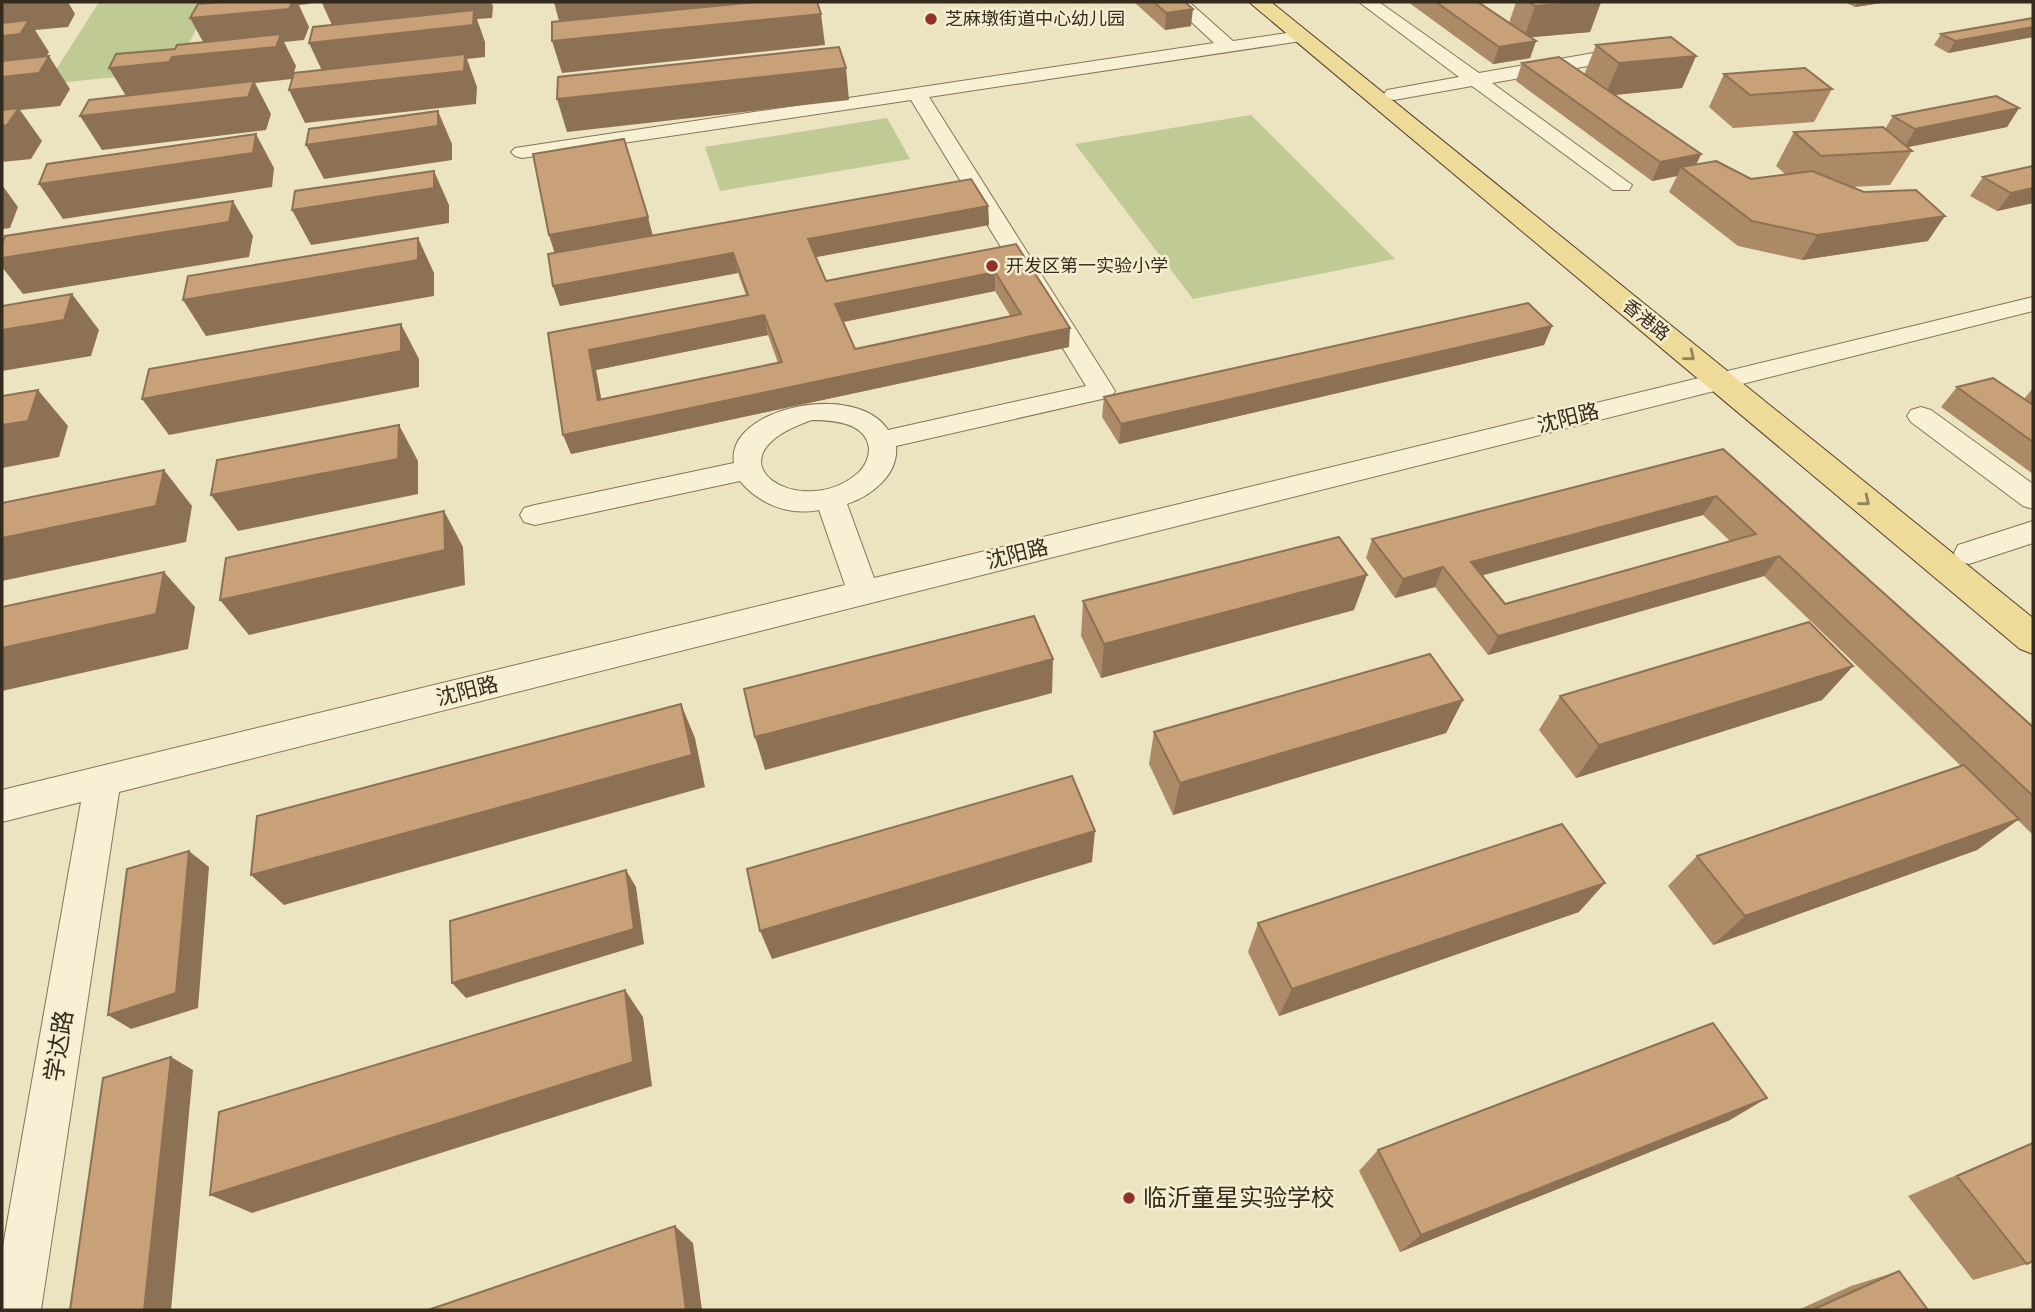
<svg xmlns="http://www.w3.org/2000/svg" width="2035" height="1312" font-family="'Playfair Display','Noto Sans SC',serif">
<rect width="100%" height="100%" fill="#ece3c1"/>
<path fill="#bfca95" d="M99,2H209L176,71L47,84Z
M1251,115L1395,259L1193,299L1075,144Z
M887,118L910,159L720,191L705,147Z"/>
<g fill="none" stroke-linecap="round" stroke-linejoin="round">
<defs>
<path id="minor" d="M1170,2H1189L1233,41L1301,31L1310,36L1301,41L929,97L1115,391L1111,397L1102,399L896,446C899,475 871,496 847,504L874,578L2033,297V311L119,792L41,1310H2V1252L81,802L2,822V790L845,585L819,510C789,516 759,504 740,481L535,525L524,522L520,515L524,508L535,505L734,463C725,408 856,380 888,430L1086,386L911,100L522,158L515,156L511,152L515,148L1214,43ZM812,420C832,420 866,422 869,448C869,458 865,466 859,472C803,524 698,459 812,420Z
M1359,2H1379L1479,73L1605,51L1612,53L1614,57L1605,63L1492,83L1632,185L1629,190H1613L1472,86L1394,100L1387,98L1384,94L1387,90L1459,77Z
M1921,407L1931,410L2033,484V509L2023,506L1911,422L1907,416L1911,410Z
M2033,521V543L1969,564L1958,561L1954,553L1958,545Z"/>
<path id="major" d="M1249,2H1271L2033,618V654L2020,649Z"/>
</defs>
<use href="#minor" stroke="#857459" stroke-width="2"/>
<use href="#major" stroke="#53422d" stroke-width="2"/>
<use href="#minor" fill="#f7f0d4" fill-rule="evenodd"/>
<use href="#major" fill="#efdb99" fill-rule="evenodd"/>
</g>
<path fill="#ad8a67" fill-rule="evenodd" d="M1134,2H1185L1191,26L1165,30Z
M1408,2H1478L1509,23L1516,2H1601L1590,32L1531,37L1536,41L1530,58L1493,64Z
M1844,2H1888L1855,7Z
M2033,18V37L1948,53L1934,45L1941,34Z
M1596,45L1696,56L1682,88L1614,95L1701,154L1696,165L1751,179L1785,174L1776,166L1794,132L1885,129L1893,116L2019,108L2007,127L1907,147L1912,151L1890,185L1852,187L1928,241L1802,260L1738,246L1669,192L1677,176L1652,181L1516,81L1522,63L1584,75Z
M1724,74L1832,89L1814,122L1733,128L1709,107Z
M2033,166V203L1997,211L1970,196L1983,177Z
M988,206L989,225L816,257L826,281L1016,244L1069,347L571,454L548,333L746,295L738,273L560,306L553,286L555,253L549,235L653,236ZM995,291L1011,317L855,349L843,322ZM768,335L778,363L601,399L596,370Z
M1552,326L1544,345L1119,444L1102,417L1104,397Z
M1957,387L2024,399L2033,388V474L1941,407Z
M1723,449L2033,727V835L2018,820L1977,850L1713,945L1668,886L1697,856L1961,766L1764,576L1488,655L1435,587L1395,598L1366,558L1372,539ZM1703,515L1730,541L1505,604L1482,575Z
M1083,601L1354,610L1101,678L1081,636Z
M1853,666L1822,700L1576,778L1539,730L1560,696Z
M1463,700L1446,733L1173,815L1149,764L1154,732Z
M1579,912L1279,1016L1248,952L1258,923Z
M1730,1120L1400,1252L1359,1171L1378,1150Z
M2033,1142V1261L2027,1264L1973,1280L1908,1196Z
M1899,1271L1928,1310H1798L1851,1286Z"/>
<path fill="#8d7154" d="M2,2H68L75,14L68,27L35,30L49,52L41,66L2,70Z
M216,2H310L309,4L299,5L309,27L304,40L284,42L296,66L292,79L255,83L271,114L266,130L102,150L80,116L129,101L109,68L172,57L207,49L190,18Z
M332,2H491L493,6L492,18L477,19L485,42V57L467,59L477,87L476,104L305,123L289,90L324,75L309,43L336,34L322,3Z
M554,2H757L559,21Z
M1588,2H1601L1590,32L1524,38L1535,6Z
M1858,2H1888L1855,7Z
M1193,9L1191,26L1165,30L1166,13Z
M821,14L825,45L562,73L552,41Z
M2033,27V37L1948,53L1955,41Z
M1536,41L1530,58L1493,64L1499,47Z
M49,56L70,89L60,106L20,110L42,141L31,159L2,162V77Z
M1696,56L1682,88L1605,96L1619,63Z
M846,68L849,100L567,132L557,99Z
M2019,108L2007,127L1904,148L1915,129Z
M438,111L452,144V160L324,179L306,145Z
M256,134L274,168L272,187L63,219L39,184Z
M1701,154L1692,173L1681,167L1677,176L1652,181L1660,162Z
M434,171L449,205V223L311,245L292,210Z
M2,185L18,207L10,228L2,229Z
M2033,188V203L1997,211L2011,193Z
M233,201L253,236L249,257L23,294L2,267V258Z
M988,206L989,225L811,258L808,239Z
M1945,216L1928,241L1802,260L1817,235Z
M648,217L653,236L555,254L549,235Z
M418,238L434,273V296L206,336L183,300Z
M733,253L738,273L560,306L553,286Z
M995,272V291L838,323L835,304Z
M72,294L99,330L91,356L2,371V330Z
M764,315L768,335L596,370L605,420L598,400L589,350Z
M401,324L419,359V387L169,435L142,399Z
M1552,326L1544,345L1119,444L1121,424Z
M1070,328L1069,347L571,454L563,435Z
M38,390L68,426L59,457L2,468V425Z
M399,425L418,461V494L238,531L211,495Z
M164,470L192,506L186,542L2,581V538Z
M1716,496L1703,515L1462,581L1471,562Z
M444,511L463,547L465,585L249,635L220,600Z
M1779,556L1764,576L1488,655L1498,636Z
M1443,567L1435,587L1395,598L1403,579Z
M164,572L195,607L188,649L2,691V648Z
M1367,575L1354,610L1101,678L1104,644Z
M1053,659L1052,693L765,770L755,737Z
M1853,666L1822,700L1576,778L1599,745Z
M1463,700L1446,733L1173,815L1180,783Z
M681,704L695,738L705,787L284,905L251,875Z
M2019,819L1977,850L1713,945L1745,916Z
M1095,831L1092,862L772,959L760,931Z
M189,851L209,867L198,1008L131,1029L108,1015Z
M626,870L636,887L644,944L466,998L452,983Z
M1605,883L1579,912L1279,1016L1292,989Z
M625,990L643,1017L652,1086L252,1213L210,1195Z
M171,1057L193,1070L171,1310H144Z
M1767,1098L1730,1120L1400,1252L1421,1235Z
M675,1226L693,1243L702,1310H686Z"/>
<path fill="#c9a178" stroke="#8d7154" stroke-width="2" fill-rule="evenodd" d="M222,2H292L289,9L190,18L198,4Z
M756,2H817L821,14L552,41V22Z
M1154,2H1185L1193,9L1166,13Z
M1436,2H1478L1536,41L1499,47Z
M1529,2H1588L1535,6Z
M474,10L473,25L309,43L313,27Z
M2033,18V27L1955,41L1941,34Z
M29,20L20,34L2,36V23Z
M281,34L276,47L172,57L169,62L109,68L116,54L175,49L177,45Z
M1671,37L1696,56L1619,63L1596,45Z
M839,47L846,68L557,99L558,77Z
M465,54L464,71L289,90L294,73Z
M49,56L39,73L2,77V61Z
M1559,57L1701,154L1660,162L1522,63Z
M1805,68L1832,89L1750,95L1724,74Z
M254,81L248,97L80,116L89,100Z
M1996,96L2019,108L1915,129L1893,116Z
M19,108L7,125L2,126V110Z
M438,111V126L306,145L309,129Z
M1883,127L1912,151L1821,156L1794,132Z
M256,134L253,153L39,184L47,164Z
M624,139L648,217L549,235L533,154Z
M1716,161L1751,179L1812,171L1864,192L1916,190L1945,216L1817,235L1752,221L1681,167Z
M2033,166V188L2011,193L1983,177Z
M434,171V188L292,210L295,191Z
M971,179L988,206L808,239L826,281L1016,244L1070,328L563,435L548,333L748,295L733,253L553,286L548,254ZM995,272L1021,314L855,349L835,304ZM764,315L782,362L598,400L589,350Z
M233,201L229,222L2,258V244L5,236Z
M418,238V260L183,300L188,276Z
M72,294L64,320L2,330V306Z
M1528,303L1552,326L1121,424L1104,397Z
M401,324V351L142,399L149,369Z
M1993,378L2033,405V442L1957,387Z
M38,390L28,421L2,425V396Z
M399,425L398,459L211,495L217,460Z
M1723,449L2033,727V796L1779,556L1498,636L1443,567L1403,579L1372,539ZM1716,496L1756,534L1505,604L1471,562Z
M164,470L156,506L2,538V503Z
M444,511L445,550L220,600L226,558Z
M1339,537L1367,575L1104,644L1083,601Z
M164,572L156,614L2,648V607Z
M1034,616L1053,659L755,737L744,689Z
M1809,622L1853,666L1599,745L1560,696Z
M1430,654L1463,700L1180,783L1154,732Z
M681,704L692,755L251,875L257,816Z
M1964,765L2019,819L1745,916L1697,856Z
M1072,776L1095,831L760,931L747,869Z
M1562,824L1605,883L1292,989L1258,923Z
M189,851L176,993L108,1015L127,869Z
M626,870L634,929L452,983L450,921Z
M625,990L633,1062L210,1195L219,1112Z
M1713,1023L1767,1098L1421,1235L1378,1150Z
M171,1057L144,1310H70L103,1078Z
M2033,1143V1261L2027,1264L1957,1176Z
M675,1226L686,1310H428Z
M1899,1271L1928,1310H1812Z"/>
<defs><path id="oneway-chevron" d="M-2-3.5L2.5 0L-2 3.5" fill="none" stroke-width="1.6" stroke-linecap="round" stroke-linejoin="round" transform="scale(1.75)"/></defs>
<g stroke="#92835b">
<use href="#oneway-chevron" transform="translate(1690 356) rotate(39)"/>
<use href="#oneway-chevron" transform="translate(1865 501) rotate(39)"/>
</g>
<g fill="#92332b" stroke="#f4edd0" stroke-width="2.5">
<circle cx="931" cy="19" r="7"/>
<circle cx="992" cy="266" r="7"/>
<circle cx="1129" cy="1198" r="7"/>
</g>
<g text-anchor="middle" stroke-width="5" stroke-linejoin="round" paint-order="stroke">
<g font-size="18" fill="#352b1d" stroke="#f4edd0" text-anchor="start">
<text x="945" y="25">芝麻墩街道中心幼儿园</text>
<text x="1006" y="272">开发区第一实验小学</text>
</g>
<g font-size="18" fill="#352b1d" stroke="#f4edd0">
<text transform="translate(1646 320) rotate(39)" y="6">香港路</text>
</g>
<g font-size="21" fill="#352b1d" stroke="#f4edd0">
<text transform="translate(1568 418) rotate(-14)" y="7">沈阳路</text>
<text transform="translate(1017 554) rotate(-14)" y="7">沈阳路</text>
<text transform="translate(467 691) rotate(-14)" y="7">沈阳路</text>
</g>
<g font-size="24" fill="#352b1d" stroke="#f4edd0">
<text transform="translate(59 1046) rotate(-81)" y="8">学达路</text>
</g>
<g font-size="24" fill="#352b1d" stroke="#f4edd0" text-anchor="start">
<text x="1143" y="1206">临沂童星实验学校</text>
</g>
</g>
<rect width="2035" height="1312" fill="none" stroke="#352b1d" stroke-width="7"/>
</svg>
